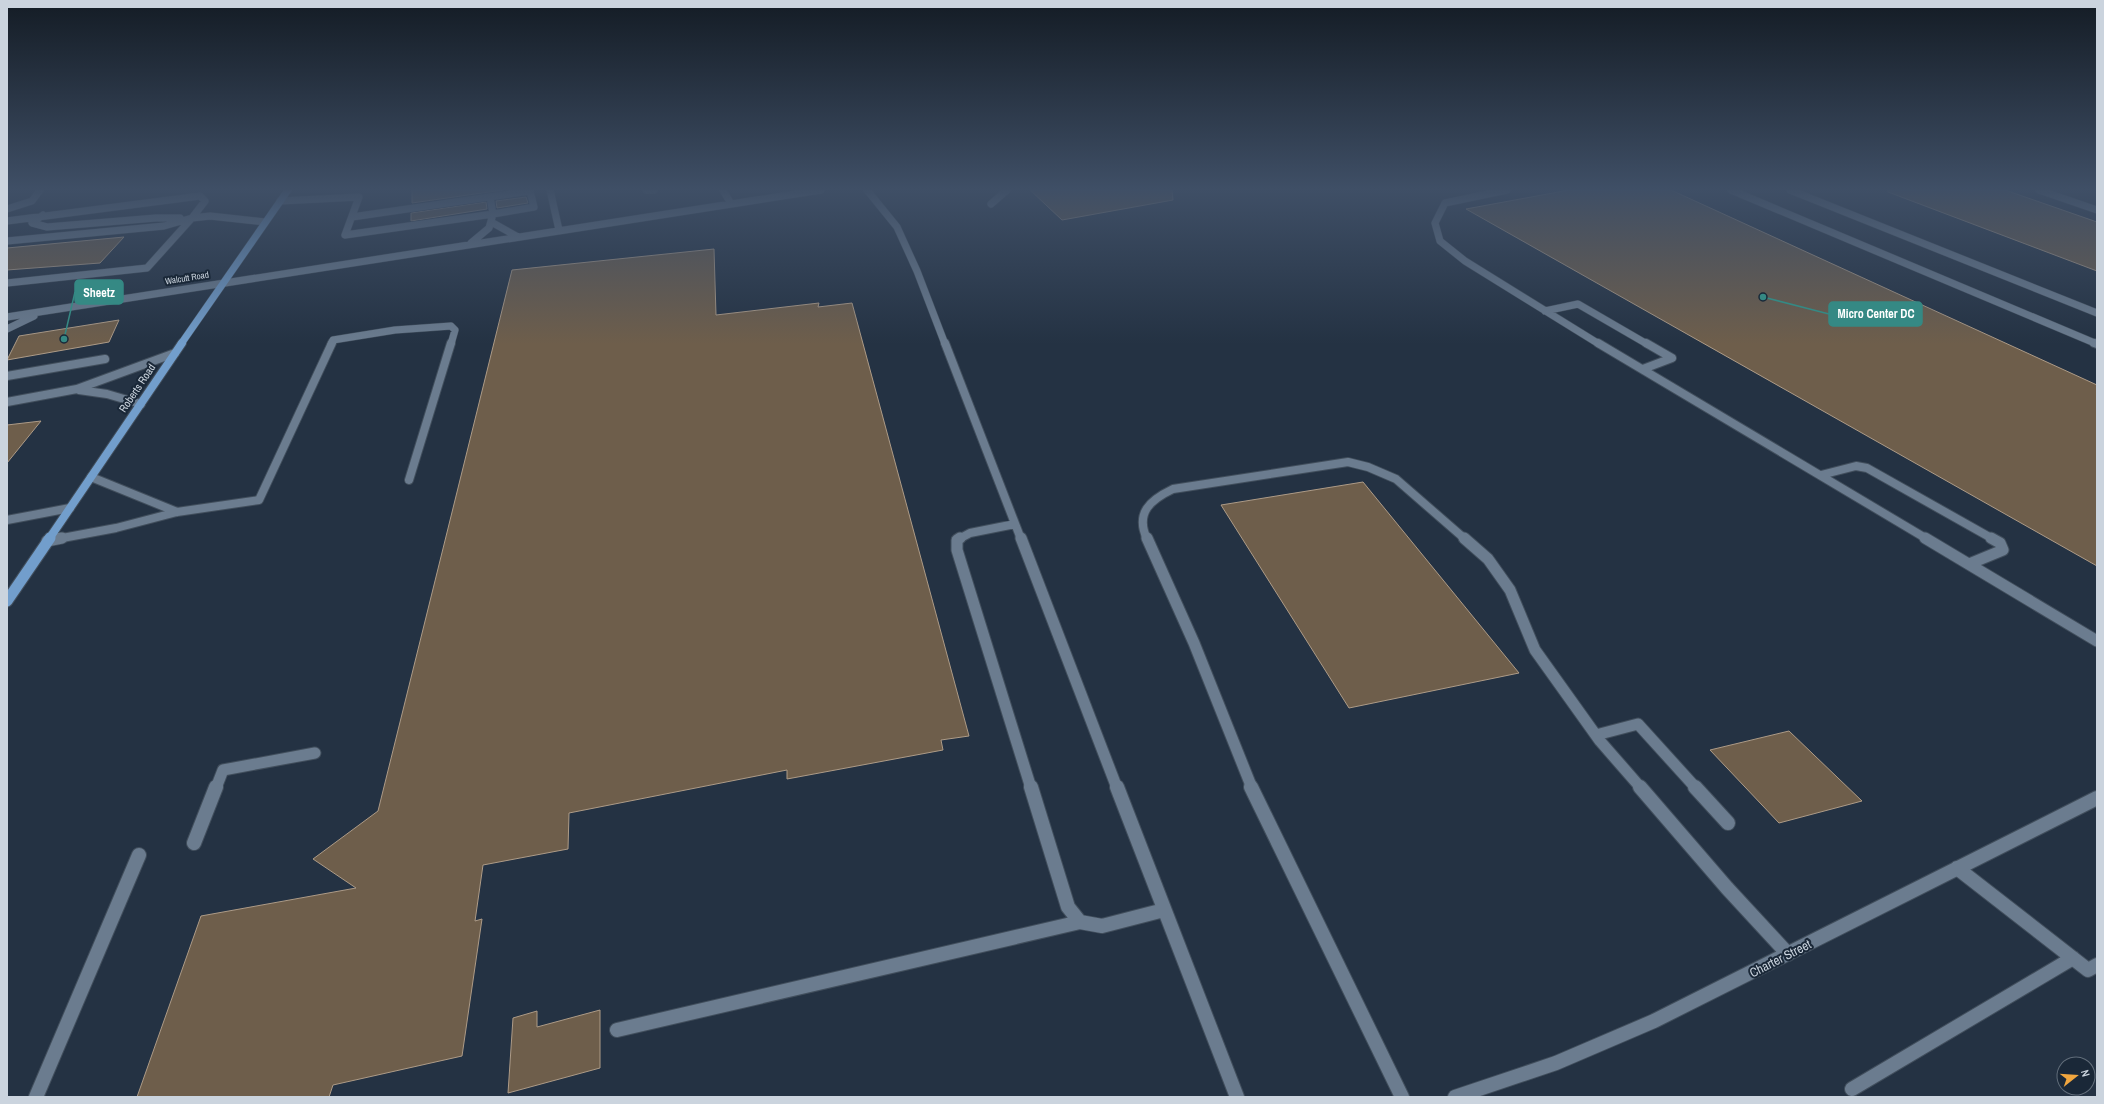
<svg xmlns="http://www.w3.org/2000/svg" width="2104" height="1104" font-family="'Archivo Narrow',sans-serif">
<rect width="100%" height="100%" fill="#243243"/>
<path fill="#6e5e4b" stroke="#ad9b87" d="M412,190H503L412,203Z
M1030,190H1172L1173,200L1062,220Z
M1569,190H1671L2097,385V566L1466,209Z
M1888,190H2005L2097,222V271L1888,192Z
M526,197L528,203L497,208L496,201Z
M486,202L487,209L411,221V213Z
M124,237L100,263L7,270V248Z
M714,249L716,315L819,303L818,307L852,303L969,736L941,740L943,750L787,779V770L569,813L568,849L483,865L475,921L482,919L462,1056L333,1085L329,1097H137L201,916L356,888L313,859L378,811L512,270Z
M119,320L109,342L7,360L19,336Z
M41,421L7,463V425Z
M1363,482L1519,673L1349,708L1221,505Z
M1789,731L1862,801L1779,823L1710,750Z
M600,1010V1068L508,1093L513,1018L537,1011V1027Z"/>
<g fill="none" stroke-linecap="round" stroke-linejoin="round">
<defs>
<path id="minor-far3" d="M550,190L559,230
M646,190H654
M723,190L731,204
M867,190L897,227L917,271L945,344
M1507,190L1445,203L1435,223L1440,241L1465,261L1599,344
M1731,190L2097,344
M1790,190L2097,313
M2039,190L2097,210
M280,201L359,197L345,235L493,214L489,228L471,243
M991,204L1007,190
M7,209L32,201L40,190
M43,215L32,223L47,227L156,218H180
M352,217L530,191L534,207L493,214L490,197
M7,221L200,196L205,201L192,218L210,216L265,222
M493,223L518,237
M7,241L164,226L192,218
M7,283L147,268L192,218
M1545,311L1578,304L1647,344
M7,317L821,190
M7,329L34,316
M331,344L333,340L395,330L451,326L455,330L451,344"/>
<path id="minor-far2" d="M945,343L1021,539
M1598,343L1927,539
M2094,343L2097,344
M1643,369L1672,358L1646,343
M7,376L105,359
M79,390L107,394L141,404
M7,402L77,389L175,353
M1821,475L1856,466L1867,468L1993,539
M91,477L177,512
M409,480L451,343
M7,520L70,508
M57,539L116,528L177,512L259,500L332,343
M959,539L970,533L1015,524
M1147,539C1135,513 1150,500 1173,489L1348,462L1368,467L1396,479L1465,539"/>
<path id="minor-far1" d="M960,538L957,540V550L1031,788
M1021,538L1117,788
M1147,538L1194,643L1252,788
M1464,538L1488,559L1510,590L1535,650L1600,741L1641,788
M1925,538L2097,641
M47,541L62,538
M1969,564L2003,550L2000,543L1991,538
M1596,735L1638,724L1696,788
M216,788L223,770L315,753"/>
<path id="minor" d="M1031,787L1068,907L1080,922L1102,926L1164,910
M1117,787L1237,1097
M1251,787L1402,1097
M1640,787L1727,888L1788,954
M1695,787L1728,823
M194,843L216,787
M1957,868L2088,970L2097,965
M617,1030L1080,922
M1852,1089L2073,958
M36,1097L139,855
M1455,1097L1556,1063L1654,1021L2097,798"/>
<path id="major-far2" d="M181,344L288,190"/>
<path id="major-far1" d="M49,539L182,343"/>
<path id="major" d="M7,601L50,538"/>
</defs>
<use href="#minor-far3" stroke="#414e5c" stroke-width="8"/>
<use href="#minor-far2" stroke="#414e5c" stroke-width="10"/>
<use href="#minor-far1" stroke="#414e5c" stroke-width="13"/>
<use href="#minor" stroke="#414e5c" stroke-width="16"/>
<use href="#major-far2" stroke="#414e5c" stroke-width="8"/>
<use href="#major-far1" stroke="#414e5c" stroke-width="10"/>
<use href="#major" stroke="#414e5c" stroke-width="13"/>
<use href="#minor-far3" stroke="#6b7c8f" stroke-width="7"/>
<use href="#minor-far2" stroke="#6b7c8f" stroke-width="8"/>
<use href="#minor-far1" stroke="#6b7c8f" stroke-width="11"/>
<use href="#minor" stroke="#6b7c8f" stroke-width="14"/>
<use href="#major-far2" stroke="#729ecc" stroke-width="7"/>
<use href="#major-far1" stroke="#729ecc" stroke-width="8"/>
<use href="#major" stroke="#729ecc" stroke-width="11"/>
</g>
<linearGradient id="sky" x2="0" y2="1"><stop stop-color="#141c25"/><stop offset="0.55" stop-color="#3f4f66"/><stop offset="1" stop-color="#3f4f66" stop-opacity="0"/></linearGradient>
<rect width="2104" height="344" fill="url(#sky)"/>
<g text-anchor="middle" stroke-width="4" stroke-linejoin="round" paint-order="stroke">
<g font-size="9" fill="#cbd4de" stroke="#1a2838">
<text transform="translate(187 278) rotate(-9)" y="3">Walcutt Road</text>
</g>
<g font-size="11" fill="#cbd4de" stroke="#1a2838">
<text transform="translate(137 388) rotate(-56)" y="4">Roberts Road</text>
</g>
<g font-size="13" fill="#cbd4de" stroke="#1a2838">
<text transform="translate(1780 958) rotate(-27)" y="5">Charter Street</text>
</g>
</g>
<path fill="none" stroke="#358984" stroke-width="1.5" d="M64 339L75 292M1763 297L1829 314"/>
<g fill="#358984" stroke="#1a2838" stroke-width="1.5">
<circle cx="64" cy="339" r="4"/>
<circle cx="1763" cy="297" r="4"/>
</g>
<g fill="#358984" stroke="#358984" stroke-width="1.5">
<rect x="75" y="280" width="48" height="24" rx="4"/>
<rect x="1829" y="302" width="93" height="24" rx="4"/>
</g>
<g font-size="12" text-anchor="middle" font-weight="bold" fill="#fff">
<text x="99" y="297">Sheetz</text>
<text x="1876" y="318">Micro Center DC</text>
</g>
<rect width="2104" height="1104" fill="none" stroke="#cbd4de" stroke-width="16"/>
<g transform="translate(2076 1076) rotate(73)"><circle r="19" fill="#1a2838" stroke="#616d7a"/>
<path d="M0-3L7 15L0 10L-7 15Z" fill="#f0a63f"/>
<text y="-6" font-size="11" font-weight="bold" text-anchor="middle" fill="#cbd4de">N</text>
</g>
</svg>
